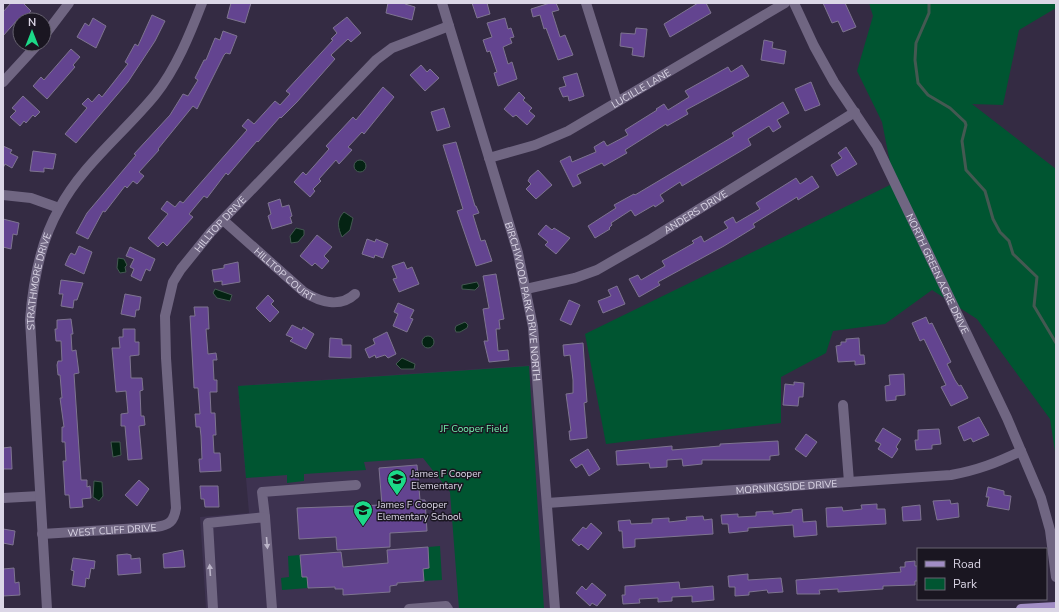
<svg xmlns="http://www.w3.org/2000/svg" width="1059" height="612" font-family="'Nunito Sans',sans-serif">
<rect width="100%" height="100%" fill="#342b43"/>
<path fill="#3d3250" d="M536,365L555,609H206L200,517L249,513L238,386Z"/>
<path fill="#005531" d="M869,3H1056V8L1019,30L1003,105L972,104L1056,169V458L1050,419L977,319L932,290L885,324L833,331L826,353L781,377V423L606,444L585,334L894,183L882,122L857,71L873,16Z
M529,366L544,609H459L450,492L423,458L364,462L366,470L304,474V481L287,483V475L246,478L238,386Z
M440,546L442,580L424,581L423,569L429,568L428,547Z
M300,555L302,577H307L308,588L282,590L281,578L289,577L288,556Z"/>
<path fill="#042313" stroke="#445952" d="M354 166a6 6 0 1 1 12 0a6 6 0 1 1-12 0Z
M344,212L353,218L350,230L342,237C338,228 336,220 344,212Z
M296,228L304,230V235L298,242L291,243L290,236Z
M118,258L124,259L127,265L125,267L126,272L120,273L117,268Z
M477,282L479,286L475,290L462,289V285Z
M215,289L232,295L230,301L217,298L213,293Z
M465,322L468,325L467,328L460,332H456L455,329L456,326Z
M422 342a6 6 0 1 1 12 0a6 6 0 1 1-12 0Z
M402,358L415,364L414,369H401L396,364Z
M111,442H120L121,455L113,457Z
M94,481L102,482L103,496L99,501L93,497Z"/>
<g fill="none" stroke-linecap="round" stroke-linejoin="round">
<path stroke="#445952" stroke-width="3" d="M929,3V13L916,43L915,60L918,83L928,95L950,108L965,122L966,125L962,141L966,170L985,191L993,219L1000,232L1009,241L1013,254L1037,277L1034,306L1056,343"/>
</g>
<path fill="#634490" stroke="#7e7490" d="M11,3H23L31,11L23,20L18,19L3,36V12Z
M231,3H251L245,23L227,18Z
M388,3H406L405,4L415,7L412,20L386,13Z
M472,3H487L490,14L477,18Z
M550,3H556L559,10L552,12L560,37L565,35L573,55L558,60L546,28L544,29L540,15L533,17L531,9Z
M698,3H706L711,13L670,37L664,24Z
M823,3H845L856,27L843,32L838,21L832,23Z
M152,15L165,21L155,41L128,82L76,143L65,134L87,108L82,104L88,98L92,102L99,94L102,97L128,64L125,62L135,44L138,46Z
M347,17L361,33L351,42L348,39L331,55L335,59L297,102L281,118L280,117L258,142L257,141L228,175L226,173L207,198L204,196L189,214L193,217L167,246L163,242L158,247L148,238L168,214L161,209L167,201L175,207L180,201L183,203L247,130L242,126L248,119L254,124L275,101L280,105L290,94L286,91L333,40L331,39L337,33L333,28Z
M93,18L106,26L96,48L77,37L85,23L89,26Z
M505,18L508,29L511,28L514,37L510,38L512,43L503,47L508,64L512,62L517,79L498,86L494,73L497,72L490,51L487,52L483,40L492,37L487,23Z
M636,28L647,29L644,57L632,55L633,48L620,46L621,33L635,34Z
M223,31L237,36L230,54L226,53L224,55L197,109L193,106L158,149L159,150L139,172L144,176L137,184L133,181L127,188L125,186L105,212L103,211L88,239L76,233L87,213L136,155L134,154L170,115L183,94L188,96L198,80L195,78L204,60H206L215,38L220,40Z
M764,40L773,42L772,48L786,51L784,64L761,60Z
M71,49L80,57L73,65L75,67L47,99L33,86L41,77L44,80Z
M421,65L427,72L430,69L439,78L425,91L410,75Z
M742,65L749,76L686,110L688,114L667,126L666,124L625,150L627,153L604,166L602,163L577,175L581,183L573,187L560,161L570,156L572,162L596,152L594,147L604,141L607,146L628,135L625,130L657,110L656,109L664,104L668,110L689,97L685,91L728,67L731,72Z
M577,73L584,96L569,101L568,96L563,97L559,88L566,86L563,77Z
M811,82L820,105L805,111L795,89Z
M383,87L394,97L364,134L362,132L348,147L352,150L339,164L336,160L319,179L321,181L313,189L315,191L310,197L294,182L303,172L306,175L329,149L326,146L353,117L356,120Z
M519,92L525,98L523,100L532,108L529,111L535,116L527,125L516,115L513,117L504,109Z
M23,96L40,112L35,117L33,115L26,123L24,121L20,126L10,117L16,111L12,108Z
M783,102L789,113L777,120L781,127L773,132L769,126L748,139L751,145L682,186L680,182L660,195L664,201L655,207L654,205L635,216L631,210L611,223L612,225L609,228L610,229L595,238L588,226L616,208L614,205L634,194L635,195L734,136L732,133Z
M444,108L450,127L437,131L431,112Z
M456,142L475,206H476L479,213L473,215L481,241L485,240L492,261L476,266L457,211L463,209L443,145Z
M3,146L12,150L10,153L18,157L12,168L5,164L3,168Z
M846,147L857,164L837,176L831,165L842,158L838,153Z
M33,151L56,154L53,169L44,168V172L30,171Z
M538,170L552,185L536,199L526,189L531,184L528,181L530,177Z
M812,176L819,187L798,200L797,197L753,224L755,227L724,246L658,282L660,285L639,297L629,279L638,275L641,280L665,266L662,261L694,243L692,241L701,236L704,242L728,228L724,222L733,217L736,223L760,209L756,203L796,178L800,184Z
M280,199L282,207L289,205L292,216L290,217L292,223L272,229L268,216L271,214L268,203Z
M3,219L19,223L17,235L13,234L11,249L3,247Z
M546,225L552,230L554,228L570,238L556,254L545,245L548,242L538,234Z
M317,235L332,247L324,256L329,261L322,269L315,263L312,266L300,256Z
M367,239L375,242L376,239L388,244L383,258L375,255L374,258L362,254Z
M79,246L92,252L84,274L65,265L69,256L71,253L75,255Z
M130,247L155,259L150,271L146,269L141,281L131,276L134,269L130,267L134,259L126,256Z
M238,262L240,282L222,285V281L214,282L212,270L224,268V265Z
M404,262L407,269L412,267L419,284L399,292L393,279L397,278L392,266Z
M496,274L504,319L499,320L500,329H496L498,351L508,350L509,360L489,362L484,341H488L483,309L489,308L483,276Z
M61,280L83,283L77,300H74L73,308L61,306L63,294H59Z
M617,286L625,304L603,313L598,301L611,296L608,290Z
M125,294L141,297L139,310H136L135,317L121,314Z
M268,295L274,301L271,304L279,312L270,322L256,308Z
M569,300L580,305L571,325L560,320Z
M398,303L414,310L410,318L413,319L407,332L393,326L398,314L394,312Z
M194,307H208L209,329H206L208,354L216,353L217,360H213L214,380H217V392H210L211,413H215L216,435H213L214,453H220L221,471L200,472L199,459H202L201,436L200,427H196L195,414H200L198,388H194L190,316H195Z
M926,317L929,324L932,323L951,362L947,364L955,380L959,386L961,385L968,398L951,406L941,387L946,385L924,339L920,341L912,323Z
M71,319L73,334H71L72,351L76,350L79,373L74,374L81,480H87V487L90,486L91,498L82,499L83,507L70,508L69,495H65L63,461H66L65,442H62V427H64L60,398H62L60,375H58L57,365L58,361H62L61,341H56L55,329H57V320Z
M292,325L302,330L303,327L314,334L306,349L290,341L293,338L286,335Z
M123,329H135V342H139V355L130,356L131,378H142L143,390L140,391L141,416H144L145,425L139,426L142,459L128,460L125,426H121V414L128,413L126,391L116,392L112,348H120L119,337H123Z
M387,332L396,354L388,358L385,355L376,358L375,355L369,358L365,349L375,344L373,339Z
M330,338L342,339V345H351V358L329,357Z
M859,338L860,355H864L865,364L855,365V361L838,362L836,346L841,345V342H846V339Z
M583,343L587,402L584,403L587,438L570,440L569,431H571L566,394L573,393V380L570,355L564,356L563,345Z
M904,374L905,395L896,396V400L886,401L885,386L890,385L889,375Z
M794,382L804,383L803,397H799L798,406L783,405L785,384L794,385Z
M979,417L989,435L973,442L971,438L964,441L958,427Z
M883,428L901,439L896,447L898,449L892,458L878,449L881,444L875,441Z
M939,429L941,444L932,445V449L916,450L915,440H918V430Z
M806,434L817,442L806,457L795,449Z
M778,441L779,455L770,456V460H702V464L683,466L682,459L667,460V467L650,468L649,463L617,465L616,451L672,446V450L720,446V444Z
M11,447L12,469H3V448Z
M588,449L600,469L589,476L582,464L576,468L570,460Z
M417,465L420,500H425L427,531L390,533V547L337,550L336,537L299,539L297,508L382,505L379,468Z
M139,480L149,489L137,506L125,495Z
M200,486H218L219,507H205L204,499H201Z
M988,487L1004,491V495L1011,496L1009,510L987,506L989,497H986Z
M950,500L951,504L958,503L959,517L937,520L933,501Z
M877,504V509H885L886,524L827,527L826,508L842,507L843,511L862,509L861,505Z
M920,505L921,520L903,521L902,507Z
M802,509L803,522L816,521L817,535L794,537L793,525L748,528V531L729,533L728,524H722L721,515L738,514V517L756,516V512L773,511V514L792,512V510Z
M703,516L704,520L712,519L713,534L635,539V547L623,548L622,531H619L618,521L630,520L631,524L652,523V519L669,518V522L687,520L686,517Z
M591,523L602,533L588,550L581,544L579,546L572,540L583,527L586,529Z
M3,529L15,531L13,545L3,543Z
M428,547L429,568L423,569L424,581L397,583V585L390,586V592L343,595V589H335V587L308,588L307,577H302L300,555L341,552L343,567L388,563L387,550Z
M183,550L185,567L164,568L163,554Z
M127,554L131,555V559L140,558L141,573L118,575L117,555Z
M73,558L95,561L94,569L91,568L89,579L86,578L85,587L72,585L74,571L71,570Z
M915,561V566H918V581H915V585L883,586V589L838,592V589L819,590L820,594H797L796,580L901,572L900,567H905V562Z
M14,568L15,583L19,582L20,595L3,596V569Z
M748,574V580L781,578L783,592L768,593L767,590L749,592V595L735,596V587H729L728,576Z
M679,582L680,589L713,586L714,600L692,602V596L672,597V601L658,602V598L639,599L640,603L623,604L622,595H625V586Z
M592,583L606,595L597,606L592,603L590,606L576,593L582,586L586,590Z"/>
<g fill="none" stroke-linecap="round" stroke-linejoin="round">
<g stroke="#706682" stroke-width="10">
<path id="s1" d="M442,3L518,253L533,327L555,609"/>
<path d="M586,3L617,102"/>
<path id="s2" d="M794,3L814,46L834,82L877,146L1007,418L1041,498L1050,530L1056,577"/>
<path d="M44,36L69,3"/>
<path d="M3,82L38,44"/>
<path id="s3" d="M489,158L535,145L568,131L785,3"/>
<path d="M3,195L31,198L59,208"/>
<path id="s4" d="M223,220L304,292C320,302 340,308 355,294"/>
<path id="s5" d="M526,289L575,278L597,270L651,239L855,112"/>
<path d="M843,405L849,482"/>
<path d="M3,498L40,496"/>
<path id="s6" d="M547,503L951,475C978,470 996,463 1021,451"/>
<path d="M265,517L262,492L356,485"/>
<path id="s7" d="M42,534L156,527C169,525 174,522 176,508L166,358L165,316L173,282L181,269L211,232L376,60L392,48L449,26"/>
<path id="s8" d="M47,609L30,320C33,282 40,242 59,209C82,165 124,133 155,95C176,69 190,34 202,3"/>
<path d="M213,609L208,523L265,517L272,609"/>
<path d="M409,609L446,606L448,609"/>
</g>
<path stroke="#a18dc4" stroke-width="10" d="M1021,609L1056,607"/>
</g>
<defs><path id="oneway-solid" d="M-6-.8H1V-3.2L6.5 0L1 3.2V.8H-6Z"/></defs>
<g fill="#bbb4c8">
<use href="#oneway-solid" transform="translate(267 543) rotate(85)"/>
<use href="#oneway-solid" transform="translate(210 570) rotate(-94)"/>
</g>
<defs>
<symbol id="school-pin" viewBox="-11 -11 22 30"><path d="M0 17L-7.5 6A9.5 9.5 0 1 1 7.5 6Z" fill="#1cd988" stroke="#1a1621"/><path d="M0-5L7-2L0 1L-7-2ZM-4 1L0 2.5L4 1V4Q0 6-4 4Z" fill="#111"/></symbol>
</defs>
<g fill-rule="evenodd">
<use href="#school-pin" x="386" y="468" width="22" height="30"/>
<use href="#school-pin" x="352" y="499" width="22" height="30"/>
</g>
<g text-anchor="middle" stroke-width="3" stroke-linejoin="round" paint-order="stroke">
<g font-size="10" fill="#dbd6e6" stroke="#1a1621">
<text dy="4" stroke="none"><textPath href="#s3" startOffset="168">LUCILLE LANE</textPath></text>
<text dy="4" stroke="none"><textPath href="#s5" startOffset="188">ANDERS DRIVE</textPath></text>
<text dy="4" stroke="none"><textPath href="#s7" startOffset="447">HILLTOP DRIVE</textPath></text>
<text dy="4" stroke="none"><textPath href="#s4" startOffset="82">HILLTOP COURT</textPath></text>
<text dy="4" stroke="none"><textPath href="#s2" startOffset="307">NORTH GREEN ACRE DRIVE</textPath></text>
<text dy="4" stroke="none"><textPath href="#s8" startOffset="329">STRATHMORE DRIVE</textPath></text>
<text dy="4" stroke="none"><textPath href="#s1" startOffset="310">BIRCHWOOD PARK DRIVE NORTH</textPath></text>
<text dy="4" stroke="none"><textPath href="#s6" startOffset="240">MORNINGSIDE DRIVE</textPath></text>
<text dy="4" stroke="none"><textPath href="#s7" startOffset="70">WEST CLIFF DRIVE</textPath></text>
</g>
<g font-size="10" fill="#74f6b0" stroke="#1a1621">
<text x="474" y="432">JF Cooper Field</text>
</g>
<g font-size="10" fill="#dbd6e6" stroke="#1a1621" text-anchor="start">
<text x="411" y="477">James F Cooper<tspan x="411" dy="12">Elementary</tspan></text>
<text x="377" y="508">James F Cooper<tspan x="377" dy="12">Elementary School</tspan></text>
</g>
</g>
<rect width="1059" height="612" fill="none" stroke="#dbd6e6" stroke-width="8"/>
<rect x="917" y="548" width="130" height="52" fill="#1a1621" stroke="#676370"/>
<rect x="925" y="561" width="20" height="6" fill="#a18dc4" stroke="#676370"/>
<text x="953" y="568" font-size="12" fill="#dbd6e6">Road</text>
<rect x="925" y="578" width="20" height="12" fill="#005531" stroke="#676370"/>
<text x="953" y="588" font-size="12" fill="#dbd6e6">Park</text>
<g transform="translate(32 32)"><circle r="19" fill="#1a1621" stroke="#676370"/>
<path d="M0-3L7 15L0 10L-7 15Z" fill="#1cd988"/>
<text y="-6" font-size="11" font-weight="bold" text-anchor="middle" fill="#dbd6e6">N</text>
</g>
</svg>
